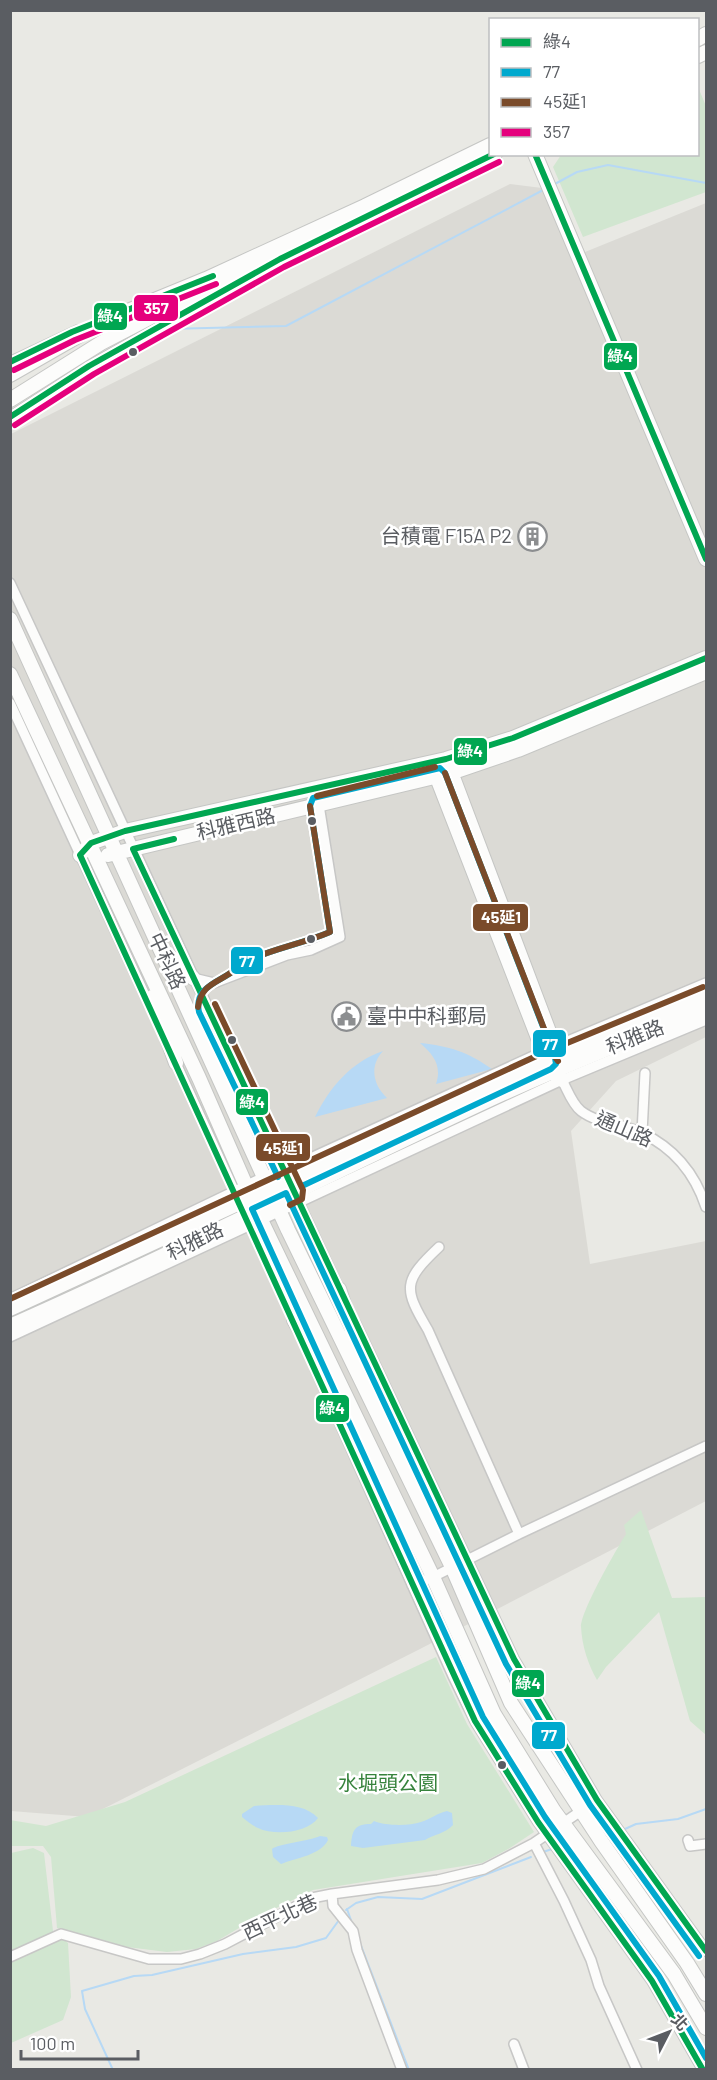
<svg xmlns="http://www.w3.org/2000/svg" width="717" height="2080" font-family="Barlow,'Noto Sans TC',sans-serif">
<rect width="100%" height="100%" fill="#e9e9e4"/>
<path fill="#dbdad5" d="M510,184L558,190L585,252L706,203V1037L616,1081L571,1131L590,1264L706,1241V1501L420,1649L87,1817L11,1811V434Z"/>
<path fill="#d1e6d0" d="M698,87L706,106V192L583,237L553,167L561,155L698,154Z
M641,1510L672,1598L706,1597V1735L690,1721L659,1612L606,1667L597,1680C588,1664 582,1646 581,1627C581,1611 616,1550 626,1534L624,1525Z
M436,1657L467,1724L534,1832L510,1848L482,1863L313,1890L256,1918L217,1941L196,1949L167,1952L127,1947L57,1928L51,1857L43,1846H11L10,1820L46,1826L125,1802Z
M33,1848L44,1853L53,1931L68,1943L71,1997L63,2020L11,2043V1853Z"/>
<path fill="#b7d9f5" d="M420,1043C449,1046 468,1052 492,1069L436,1084C442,1066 434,1055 420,1043Z
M383,1051C369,1066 373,1085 387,1098L315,1117C330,1087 351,1062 383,1051Z
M254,1806C275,1805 303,1802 318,1818C307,1833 275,1836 258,1828C253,1826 247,1821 242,1817V1814Z
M447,1811L452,1813L453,1825C445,1834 434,1834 425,1840L363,1848L351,1846C352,1831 354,1824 371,1824L374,1821C386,1826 409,1826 421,1822C431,1819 437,1813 447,1811Z
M320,1836L327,1837L328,1840C321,1855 296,1858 281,1864L273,1857L272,1849C278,1844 309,1841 320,1836Z"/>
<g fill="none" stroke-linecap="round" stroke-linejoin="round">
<path stroke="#b7d9f5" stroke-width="2" d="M553,185L577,172L608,165L706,183
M168,329L286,326L545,189
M625,1829L636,1824L678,1819L706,1809
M543,1852L552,1849
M347,1909L352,1923
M346,1910L356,1903L378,1897L422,1899L531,1857
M360,1943L409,2070
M113,2070L85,2009L82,1991L134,1976L152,1975L243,1954L296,1947L326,1938L339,1920"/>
<defs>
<path id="street" d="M10,362L78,330
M10,417L89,366L233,285
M10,583L341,1293
M10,703L150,1006
M193,978L214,983L287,955L311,950L340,937L319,805
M174,1059L296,1325
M562,1080C567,1089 572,1104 581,1111C598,1124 623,1124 642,1133C674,1148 695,1174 706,1207
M642,1133L645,1073
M439,1247C403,1281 403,1288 428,1330L519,1534
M10,1299L264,1177L304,1161L544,1051L706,983
M356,1324L514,1659L597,1800L706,1951
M10,1337L562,1080L706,1020
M315,1368L453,1676L475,1721L538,1822L652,1981L703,2070
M412,1585L433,1577L519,1534L706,1446
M688,1840L690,1846L706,1844
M534,1843L564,1901L591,1960L599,1986L637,2070
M332,1894L333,1906L353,1931L357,1950L402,2070
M10,1957L61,1934L149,1959H181L200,1954L225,1944L312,1898L332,1894L438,1880L484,1869L534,1843L597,1800
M514,2044L524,2070"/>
<path id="secondary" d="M698,39L706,34
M698,56L706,52
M535,154L706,559
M10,375L106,320L206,279L365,206L490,145
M10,400L101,343L172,306L280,259L495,154
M10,619L288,1230L452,1567L511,1703L601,1841L687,1963L706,1994
M10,674L199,1078L261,1220L433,1577L494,1714L554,1811L674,1974L706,2028
M448,764L562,1066
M434,770L547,1061L553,1073L562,1080
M80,855L91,843L125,831L446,759L513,738L706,658
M108,855L451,773L518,750L706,672
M168,955L193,978
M152,997L176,1063
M339,1289L369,1382
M10,1309L547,1061L706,995
M294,1320L329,1381
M10,1326C176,1253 337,1170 502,1094C569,1064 638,1036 706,1009"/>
</defs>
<use href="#street" stroke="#c7c7c6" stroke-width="12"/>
<use href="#secondary" stroke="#c5c6c4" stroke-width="16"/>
<use href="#street" stroke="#fcfcfb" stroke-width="9"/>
<use href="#secondary" stroke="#fcfcfb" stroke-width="14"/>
<defs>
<path id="bus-1" d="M535,154L706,559
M10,362L72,332L213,276
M10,417L89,366L280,259L494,154
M174,839L133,849L514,1659L597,1800L706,1951
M703,2070L652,1981L538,1822L475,1721L80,855L91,843L125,831L446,759L513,738L706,658"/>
<path id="bus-2" d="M278,1177L199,1012C194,988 216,983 232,972C236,970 238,966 242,963C270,949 302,944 330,932L310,806L313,798L440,768L445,773L555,1058L556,1064L551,1069L302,1186
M699,1956L590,1805L506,1664L286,1193L252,1209L483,1717L545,1817L659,1976L706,2058"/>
<path id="bus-3" d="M445,773L555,1057L558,1061
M317,796L435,767
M215,1004L303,1190L302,1199L290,1205
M198,1007C201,985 216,983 232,972C236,969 238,966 242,963C271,949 302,944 330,932L310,806
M10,1299L543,1053L703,987"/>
<path id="bus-4" d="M14,370L75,340L216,284
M15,425L94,374L284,267L499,162"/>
</defs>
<use href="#bus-1" stroke="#fff" stroke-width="10"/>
<use href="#bus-2" stroke="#fff" stroke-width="10"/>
<use href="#bus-3" stroke="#fff" stroke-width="10"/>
<use href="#bus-4" stroke="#fff" stroke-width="10"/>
<use href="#bus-1" stroke="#00a651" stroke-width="6"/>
<use href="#bus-2" stroke="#00a9ce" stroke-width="6"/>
<use href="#bus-3" stroke="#7a4b2a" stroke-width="6"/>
<use href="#bus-4" stroke="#e5007d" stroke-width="6"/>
</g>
<defs>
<symbol id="building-ring" viewBox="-11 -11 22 22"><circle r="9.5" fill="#fff" stroke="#8c8e90" stroke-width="1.5"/><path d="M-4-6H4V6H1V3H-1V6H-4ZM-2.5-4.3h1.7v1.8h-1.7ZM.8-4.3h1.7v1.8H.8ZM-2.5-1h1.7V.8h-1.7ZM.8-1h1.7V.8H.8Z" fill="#8c8e90"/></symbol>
<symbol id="civic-ring" viewBox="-11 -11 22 22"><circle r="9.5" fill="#fff" stroke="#8c8e90" stroke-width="1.5"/><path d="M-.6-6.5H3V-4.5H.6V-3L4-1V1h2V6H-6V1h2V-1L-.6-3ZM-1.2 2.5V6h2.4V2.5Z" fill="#8c8e90"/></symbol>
</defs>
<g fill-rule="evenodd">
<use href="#building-ring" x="516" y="520" width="33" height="33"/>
<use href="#civic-ring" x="330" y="1000" width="33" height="33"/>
</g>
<g fill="#5a5d62" stroke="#fff" stroke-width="2">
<circle cx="133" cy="352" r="5"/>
<circle cx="312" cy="821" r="5"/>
<circle cx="311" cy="939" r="5"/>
<circle cx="232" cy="1040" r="5"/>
<circle cx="502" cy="1765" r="5"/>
</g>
<g text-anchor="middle" stroke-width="5" stroke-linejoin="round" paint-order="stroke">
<g font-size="20" fill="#5a5d62" stroke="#fff" text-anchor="end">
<text x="512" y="543">台積電 F15A P2</text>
<text x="367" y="1023" text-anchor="start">臺中中科郵局</text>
</g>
<g font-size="20" fill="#5a5d62" stroke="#fff">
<text transform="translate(236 824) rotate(-13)" y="7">科雅西路</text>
<text transform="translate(167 961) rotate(65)" y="7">中科路</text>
<text transform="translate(635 1037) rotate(-22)" y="7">科雅路</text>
<text transform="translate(624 1129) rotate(23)" y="7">通山路</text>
<text transform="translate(195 1241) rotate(-26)" y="7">科雅路</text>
<text transform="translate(280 1917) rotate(-25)" y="7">西平北巷</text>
</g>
<g font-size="20" fill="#37833d" stroke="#fff">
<text x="388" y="1790">水堀頭公園</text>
</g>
</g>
<g stroke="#fff" stroke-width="2">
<rect x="133" y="294" width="46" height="28" rx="6" fill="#e5007d"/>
<rect x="93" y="302" width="35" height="29" rx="6" fill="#00a651"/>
<rect x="603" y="342" width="35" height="29" rx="6" fill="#00a651"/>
<rect x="453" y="737" width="35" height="29" rx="6" fill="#00a651"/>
<rect x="472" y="903" width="57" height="29" rx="6" fill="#7a4b2a"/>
<rect x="230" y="946" width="34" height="29" rx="6" fill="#00a9ce"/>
<rect x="532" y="1029" width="35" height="29" rx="6" fill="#00a9ce"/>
<rect x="235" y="1088" width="34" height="28" rx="6" fill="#00a651"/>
<rect x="255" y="1133" width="56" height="29" rx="6" fill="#7a4b2a"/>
<rect x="315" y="1394" width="35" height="29" rx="6" fill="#00a651"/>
<rect x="511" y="1669" width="34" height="29" rx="6" fill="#00a651"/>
<rect x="531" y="1721" width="35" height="29" rx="6" fill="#00a9ce"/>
</g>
<g font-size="16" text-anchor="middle" font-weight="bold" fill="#fff">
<text x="156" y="314">357</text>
<text x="110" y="322">綠4</text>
<text x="620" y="362">綠4</text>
<text x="470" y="757">綠4</text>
<text x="501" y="923">45延1</text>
<text x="247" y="967">77</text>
<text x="550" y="1050">77</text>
<text x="252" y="1108">綠4</text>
<text x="283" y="1154">45延1</text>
<text x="332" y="1414">綠4</text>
<text x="528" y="1689">綠4</text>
<text x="549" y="1741">77</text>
</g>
<rect width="717" height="2080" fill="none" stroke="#5a5d62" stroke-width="24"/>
<rect x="489" y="18" width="210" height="138" fill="#ffffff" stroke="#bdbec0" stroke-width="1.5"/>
<rect x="501" y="38" width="30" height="9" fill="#00a651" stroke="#bdbec0" stroke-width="1.5"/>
<text x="543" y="48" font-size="18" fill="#5a5d62">綠4</text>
<rect x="501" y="68" width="30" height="9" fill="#00a9ce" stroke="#bdbec0" stroke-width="1.5"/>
<text x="543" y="78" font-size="18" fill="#5a5d62">77</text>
<rect x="501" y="98" width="30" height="9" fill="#7a4b2a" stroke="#bdbec0" stroke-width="1.5"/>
<text x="543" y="108" font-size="18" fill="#5a5d62">45延1</text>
<rect x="501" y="128" width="30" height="9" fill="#e5007d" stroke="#bdbec0" stroke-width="1.5"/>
<text x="543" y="138" font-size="18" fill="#5a5d62">357</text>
<g transform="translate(669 2032) rotate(48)" stroke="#ffffff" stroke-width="4.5" paint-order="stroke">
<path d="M0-4.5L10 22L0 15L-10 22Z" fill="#5a5d62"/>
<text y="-9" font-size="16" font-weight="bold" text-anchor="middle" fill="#5a5d62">北</text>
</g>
<path d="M21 2050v9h117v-9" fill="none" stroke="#5a5d62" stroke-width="3"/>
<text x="30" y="2050" font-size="18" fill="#5a5d62" stroke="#ffffff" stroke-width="4.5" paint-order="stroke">100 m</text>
</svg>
